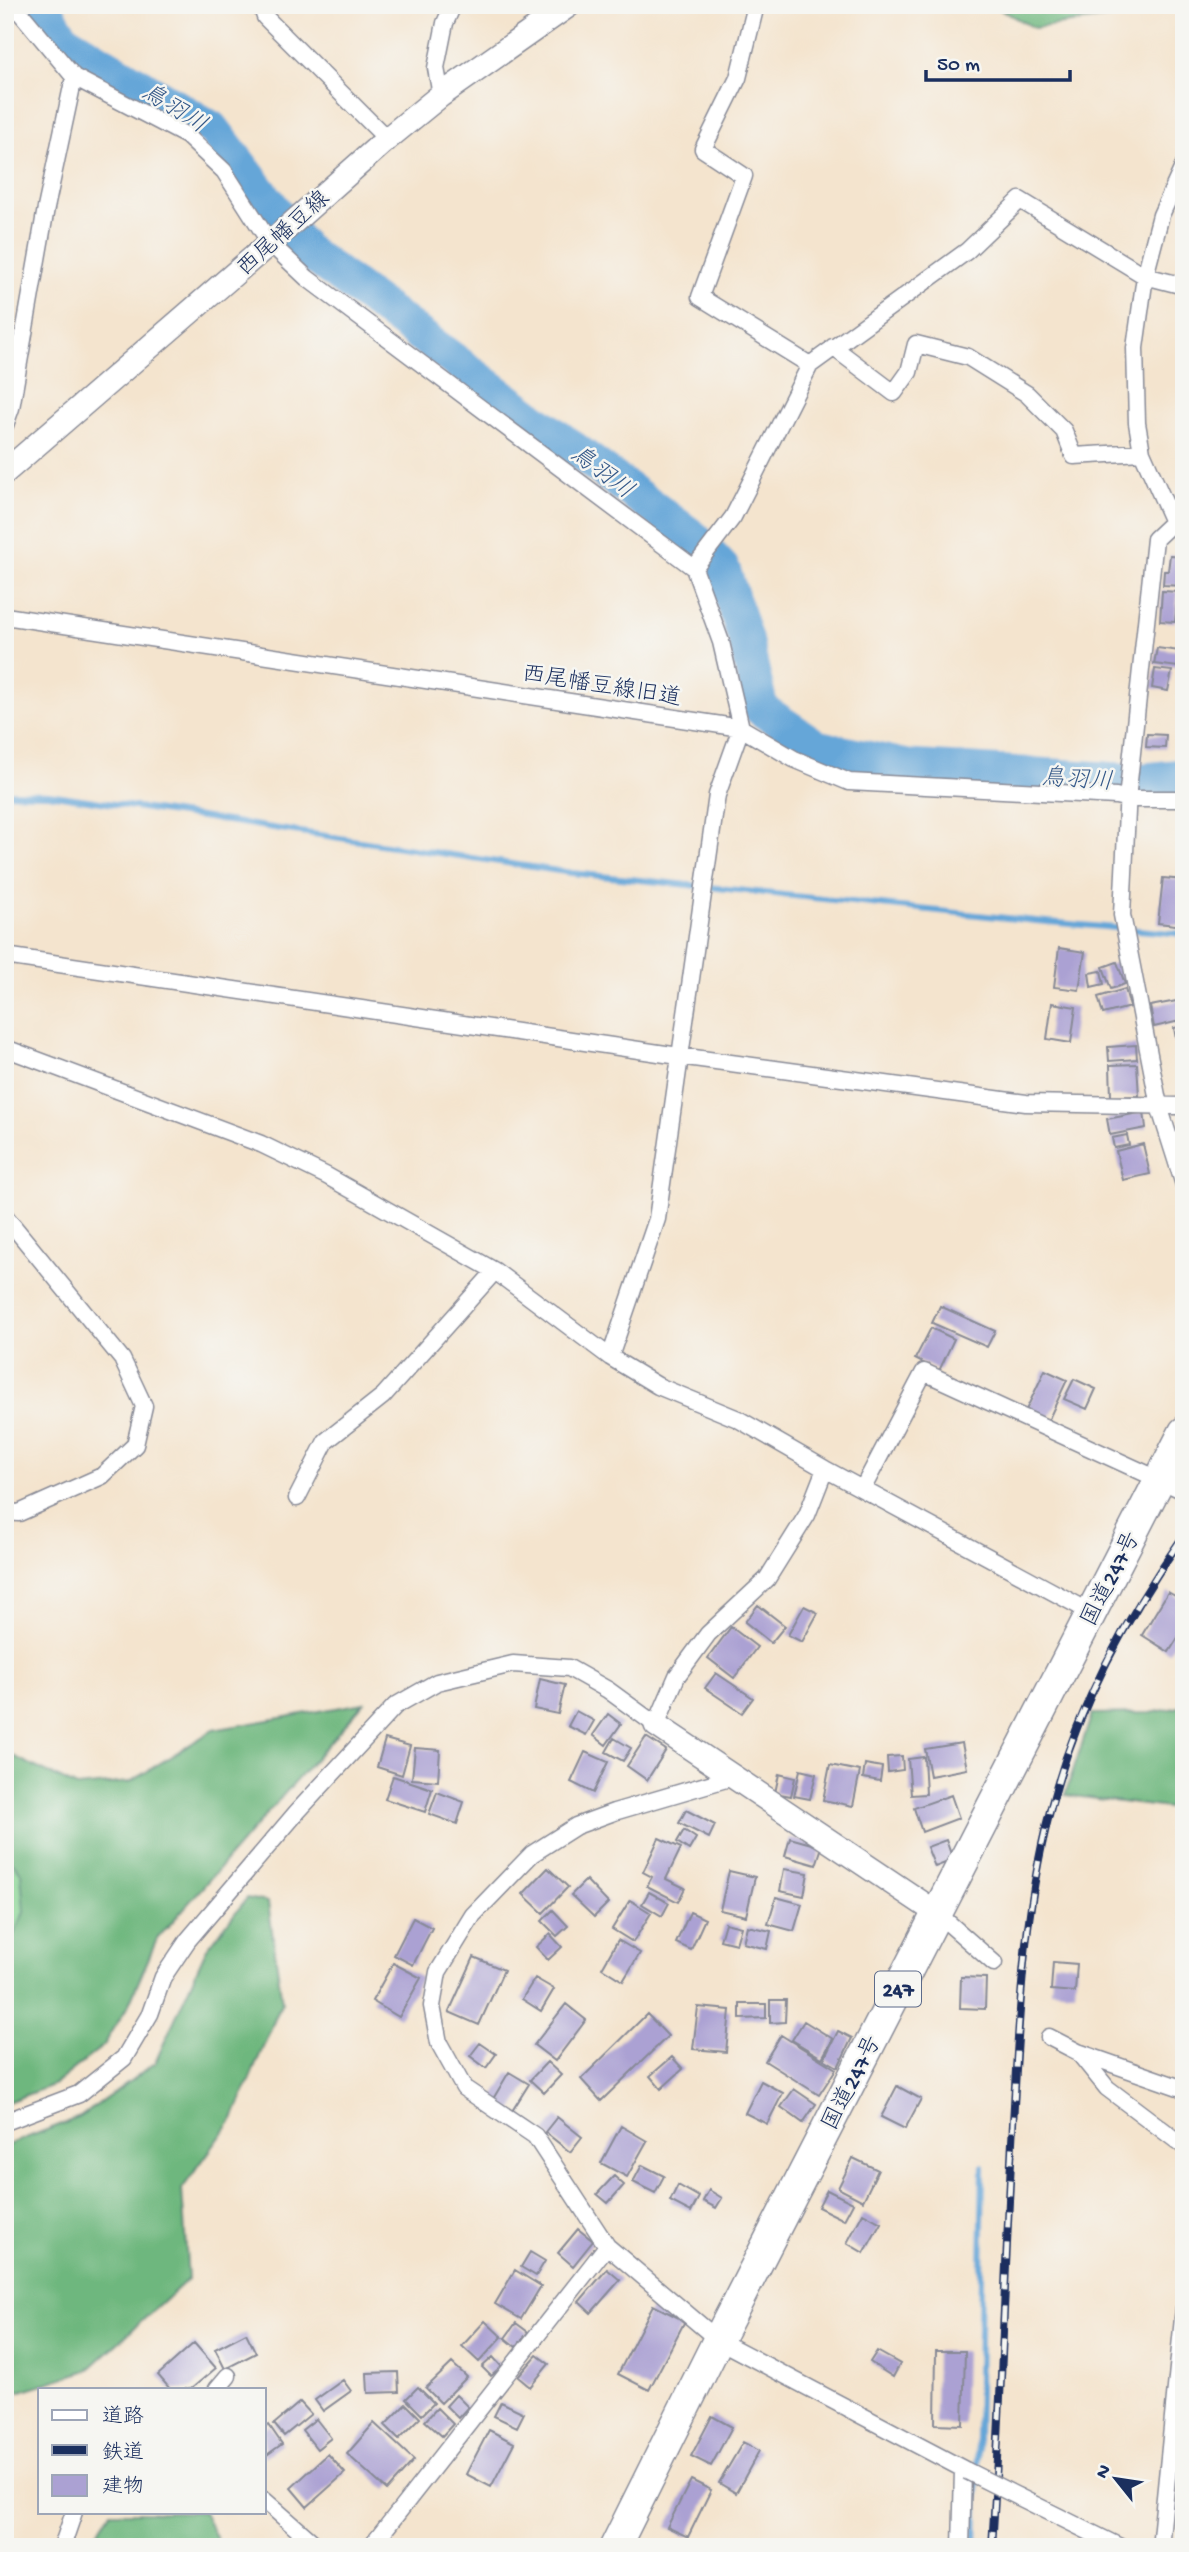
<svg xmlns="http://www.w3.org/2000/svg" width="1189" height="2552" font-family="'Gochi Hand','Klee One',sans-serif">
<rect width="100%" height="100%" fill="#f6f6f2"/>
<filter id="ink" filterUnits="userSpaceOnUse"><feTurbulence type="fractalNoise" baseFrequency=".0143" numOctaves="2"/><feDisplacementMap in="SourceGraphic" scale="14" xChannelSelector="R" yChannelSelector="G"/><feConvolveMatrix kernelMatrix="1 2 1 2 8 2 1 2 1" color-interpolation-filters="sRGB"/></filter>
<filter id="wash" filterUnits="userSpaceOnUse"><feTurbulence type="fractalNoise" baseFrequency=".00686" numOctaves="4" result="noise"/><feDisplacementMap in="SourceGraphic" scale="28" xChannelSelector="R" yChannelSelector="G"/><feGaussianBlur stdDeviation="1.57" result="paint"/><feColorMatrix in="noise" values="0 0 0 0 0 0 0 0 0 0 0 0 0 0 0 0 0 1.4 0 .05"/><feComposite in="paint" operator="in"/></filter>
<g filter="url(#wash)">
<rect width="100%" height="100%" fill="#f4e4ce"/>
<path fill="#89d694" stroke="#528279" stroke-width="2" d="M5,1819L40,1867L5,1979Z"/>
<path fill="#6eb77e" stroke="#44736e" stroke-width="2" d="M992,5H1131L1127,15L1034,28Z
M364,1703L157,1939L129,2004L104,2045L55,2084L5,2103V1954L24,1912L21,1873L5,1853V1752L77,1787L130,1782L213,1730Z
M1184,1706V1810L1065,1795L1092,1714L1151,1713Z
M247,1898L268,1902L282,2002L233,2119L182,2189L188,2279L88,2370L5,2396V2146L80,2117L155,2063L206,1950Z
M111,2512H203L221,2547H87Z"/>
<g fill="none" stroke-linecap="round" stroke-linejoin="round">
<path stroke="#65a6d8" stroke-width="6" d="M5,793L48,794L572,873L1036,921L1184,934
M976,2547L983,2167"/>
<path stroke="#65a6d8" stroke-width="35" d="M43,5L63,39L213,129L305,250L693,537L723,569L745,639L761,709L817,747L908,767L1137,781L1184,776"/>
</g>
<g id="blocks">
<path fill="#aba1d3" d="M1170,555L1184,556V586L1163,585L1164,571H1168Z
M1162,591L1178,592L1175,622L1160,621Z
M1157,648L1180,651L1178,667L1154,664Z
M1155,669L1172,671L1168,691L1152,688Z
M1147,734L1166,735L1165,748L1146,747Z
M1163,878L1184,880V926L1158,923Z
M1059,948L1085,952L1079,990L1054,987Z
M1117,962L1125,984L1111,989L1103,967Z
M1101,971L1104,984L1091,987L1089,973Z
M1125,989L1130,1007L1103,1014L1098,997Z
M1182,1000L1184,1020L1154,1027L1150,1006Z
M1052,1003L1076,1007L1071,1043L1047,1039Z
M1184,1026V1059L1180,1060L1174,1028Z
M1136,1045L1137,1059L1109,1061L1108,1047Z
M1137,1064L1139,1096L1111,1097L1110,1065Z
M1144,1112L1146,1128L1110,1135L1107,1119Z
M1127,1135L1129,1145L1114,1148L1112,1138Z
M1143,1144L1150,1174L1123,1180L1116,1151Z
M940,1306L995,1331L987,1347L932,1323Z
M931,1328L954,1339L939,1371L915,1359Z
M1045,1370L1067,1380L1048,1421L1026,1410Z
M1074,1379L1096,1389L1087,1409L1064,1399Z
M1168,1592L1184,1601V1628L1169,1652L1142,1635Z
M758,1605L785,1626L771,1643L745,1622Z
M804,1606L818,1613L802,1642L788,1635Z
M731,1627L757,1647L734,1678L708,1658Z
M716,1673L753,1698L742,1713L705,1688Z
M540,1679L565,1685L558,1714L534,1709Z
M576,1711L594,1721L586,1735L568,1726Z
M608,1714L621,1724L606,1745L593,1735Z
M646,1737L666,1750L647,1780L627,1766Z
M614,1738L631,1748L623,1761L606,1752Z
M385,1739L410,1746L402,1775L377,1767Z
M962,1743L967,1769L930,1776L925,1749Z
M415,1748L440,1750L438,1781L412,1779Z
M585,1752L608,1762L593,1793L571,1782Z
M902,1756L903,1770L888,1772L887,1757Z
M924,1757L926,1794L911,1795L908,1759Z
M865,1764L882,1767L880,1781L863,1778Z
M830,1765L860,1771L853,1806L823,1800Z
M800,1770L816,1774L810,1799L794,1796Z
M779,1774L795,1778L791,1796L775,1793Z
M393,1776L432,1789L425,1812L385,1799Z
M437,1792L464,1802L457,1824L429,1814Z
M951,1795L959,1818L922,1832L914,1808Z
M686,1810L715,1825L709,1838L679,1823Z
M684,1830L696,1838L689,1850L677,1842Z
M659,1838L681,1848L666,1879L685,1888L678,1902L647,1886L652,1877L643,1872Z
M790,1838L822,1847L816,1865L785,1856Z
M946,1840L953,1860L935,1867L927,1847Z
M548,1868L568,1887L543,1913L523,1894Z
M784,1869L808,1873L804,1896L780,1891Z
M729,1871L755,1877L746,1916L720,1910Z
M586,1880L608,1903L594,1917L571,1895Z
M649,1892L669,1903L662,1916L642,1904Z
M776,1897L802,1904L794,1931L768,1924Z
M630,1900L651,1913L633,1942L612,1929Z
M553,1910L568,1926L557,1936L542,1921Z
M690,1912L705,1919L691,1950L676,1943Z
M413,1918L432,1928L413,1965L394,1955Z
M725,1923L741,1927L736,1944L720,1940Z
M747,1926L771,1931L767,1949L743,1943Z
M550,1934L562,1947L548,1960L536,1947Z
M618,1940L640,1953L623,1981L602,1968Z
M474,1957L504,1970L479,2025L449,2012Z
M1053,1962L1077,1964L1075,1992L1051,1990Z
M393,1963L421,1978L399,2017L372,2001Z
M961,1977L986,1978L985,2009L960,2008Z
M535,1978L554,1989L541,2011L522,1999Z
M770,2000H786L785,2022L770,2023Z
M566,2004L586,2020L555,2061L534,2045Z
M740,2004H766V2018L740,2019Z
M698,2007L730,2010L726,2052L693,2049Z
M647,2014L668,2036L601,2101L581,2079Z
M804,2021L833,2039L822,2058L792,2040Z
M838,2031L852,2038L838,2067L824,2059Z
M781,2035L836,2069L819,2095L765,2061Z
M480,2043L496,2054L486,2068L470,2056Z
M672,2057L683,2069L661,2089L650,2076Z
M547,2062L561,2075L544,2093L530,2080Z
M509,2072L529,2084L512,2111L493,2099Z
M761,2081L783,2093L767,2124L745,2113Z
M897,2086L921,2099L905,2129L881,2117Z
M794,2089L816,2104L803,2123L781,2107Z
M557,2117L582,2137L570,2152L545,2132Z
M621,2126L647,2141L627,2177L601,2163Z
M853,2158L878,2170L863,2201L838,2188Z
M642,2165L664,2176L655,2193L633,2182Z
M614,2176L624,2185L608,2203L597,2194Z
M678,2185L699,2197L691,2212L670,2201Z
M709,2190L722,2198L716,2208L703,2201Z
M827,2190L853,2203L844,2220L818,2207Z
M863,2213L881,2223L864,2253L847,2243Z
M578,2229L593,2241L573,2266L558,2253Z
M530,2252L545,2261L536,2276L521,2267Z
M607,2269L620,2280L591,2313L579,2302Z
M515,2270L541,2286L521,2319L495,2304Z
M653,2305L685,2321L649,2390L618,2374Z
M485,2321L502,2337L479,2362L462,2346Z
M516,2323L528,2332L516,2347L505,2338Z
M246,2333L256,2353L225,2369L215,2349Z
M194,2343L216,2368L191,2389H170L158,2375Z
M877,2351L900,2364L893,2377L870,2362Z
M936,2351H965L963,2425L935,2424Z
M537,2355L549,2364L530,2387L518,2377Z
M493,2357L502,2367L491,2376L482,2367Z
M452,2363L467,2377L441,2403L426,2388Z
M398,2372L399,2392L368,2393L367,2373Z
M343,2380L351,2391L323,2411L315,2400Z
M418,2387L434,2403L422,2415L406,2399Z
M456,2395L468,2407L458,2418L446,2406Z
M300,2402L311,2414L284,2436L274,2424Z
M501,2402L524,2413L517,2427L494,2416Z
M406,2404L420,2418L399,2439L385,2425Z
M437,2408L453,2424L442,2436L425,2421Z
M712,2416L732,2427L711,2466L691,2456Z
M316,2419L331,2438L317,2449L302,2430Z
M374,2423L414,2460L387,2490L347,2454Z
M269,2425L282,2444L264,2457V2428Z
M489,2430L514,2443L491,2487L466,2474Z
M743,2442L759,2451L736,2493L719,2483Z
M328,2454L345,2473L307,2507L291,2488Z
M691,2480L711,2490L688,2537L667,2527Z
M1175,2505H1184V2520L1174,2519Z"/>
</g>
</g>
<g filter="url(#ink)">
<use href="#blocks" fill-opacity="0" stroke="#888a96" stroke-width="2"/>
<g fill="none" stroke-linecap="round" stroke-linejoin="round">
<defs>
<path id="street" d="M14,5L74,77L187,136L224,171L270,243L307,278L694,568L721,642L741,728L717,795L657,1219L610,1357
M261,5L265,17L387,139
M756,5L738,78L703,149L744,176L700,297L810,365
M441,95L436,68L445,23L453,5
M833,347L894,393L909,372L916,344L968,357L1027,394L1064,431L1074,456L1142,452
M5,425L11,408L46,208L74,77
M1184,519L1173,522L1155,539L1128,790L1122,915L1159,1106L1184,1185
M1173,522L1142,452L1137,423L1135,348L1145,276L1161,215L1184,165
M694,568L733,517L810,365L967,251L1020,200L1145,276L1184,286
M5,616L741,728L794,759L849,782L1116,796L1129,799H1184
M5,956L679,1056L1026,1103L1184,1106
M5,1048L261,1144L327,1176L495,1271L610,1357L658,1386L738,1419L825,1469L1092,1613
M5,1216L122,1359L144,1406L135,1445L102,1476L19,1513L5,1512
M863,1488L924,1372L1184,1491
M297,1498L326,1441L383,1396L495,1271
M733,1777L614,1812L576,1826L532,1854L473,1915L438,1972L432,2006L439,2043L464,2088L535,2136L607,2246L718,2340L967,2471
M937,1913L994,1963
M1049,2037L1078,2052L1184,2089
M1078,2052L1107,2088L1184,2146
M5,2122L79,2094L124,2058L150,2014L163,1977L188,1940L297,1812L395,1706L437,1682L513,1664L569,1668L608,1690L656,1725L677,1676L708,1634L767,1579L807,1515L825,1469
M217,2389L228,2376
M1019,2497L1120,2547
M264,2500L318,2547
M62,2547L74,2512
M371,2547L607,2246
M961,2547L963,2470
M1160,2547L1184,2308"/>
<path id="secondary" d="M5,472L270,243L387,139L441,95L569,5
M656,1725L937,1913"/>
<path id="highway" d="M615,2547L718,2340L1184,1432"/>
</defs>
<use href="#street" stroke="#888a96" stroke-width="19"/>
<use href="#secondary" stroke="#888a96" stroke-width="26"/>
<use href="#highway" stroke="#888a96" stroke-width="33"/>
<use href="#street" stroke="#fff" stroke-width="16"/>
<use href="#secondary" stroke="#fff" stroke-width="23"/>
<use href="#highway" stroke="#fff" stroke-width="30"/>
<defs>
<path id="rail" d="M992,2547C1001,2406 1005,2265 1013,2124C1019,2012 1024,1898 1056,1789C1083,1696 1129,1613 1184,1535"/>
</defs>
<use href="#rail" stroke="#1b2f5e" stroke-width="8"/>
<use href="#rail" stroke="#f6f6f2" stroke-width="5" stroke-dasharray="16" stroke-linecap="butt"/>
<defs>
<path id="street-bridge" d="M967,2471L1019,2497"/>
</defs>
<use href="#street-bridge" stroke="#888a96" stroke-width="19" stroke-linecap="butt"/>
<use href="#street-bridge" stroke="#fff" stroke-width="16"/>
</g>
</g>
<g text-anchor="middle" stroke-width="5" stroke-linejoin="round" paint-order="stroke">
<rect fill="#f6f6f2" stroke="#5d6b8a" stroke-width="2" x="875" y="1971.5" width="46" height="35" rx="5"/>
<g font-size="21" font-weight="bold" fill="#1b2f5e">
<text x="898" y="1996">247</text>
</g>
<g font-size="23" fill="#1b2f5e" stroke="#f6f6f2">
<text transform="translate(282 232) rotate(-42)" y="8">西尾幡豆線</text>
<text transform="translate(602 684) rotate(9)" y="8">西尾幡豆線旧道</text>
<text transform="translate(1109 1578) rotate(-63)" y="8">国道247号</text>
<text transform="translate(850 2082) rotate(-63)" y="8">国道247号</text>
</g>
<g font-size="24" font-style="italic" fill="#355989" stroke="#f6f6f2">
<text transform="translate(175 107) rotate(32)" y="8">鳥羽川</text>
<text transform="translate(603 471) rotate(37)" y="8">鳥羽川</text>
<text transform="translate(1077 778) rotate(4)" y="8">鳥羽川</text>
</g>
</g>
<rect width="1189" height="2552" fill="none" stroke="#f6f6f2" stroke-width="28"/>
<rect x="38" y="2388" width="228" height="126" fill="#f6f6f2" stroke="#9ea6b7" stroke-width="2"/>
<rect x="52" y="2410" width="35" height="10" fill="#ffffff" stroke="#9ea6b7" stroke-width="2"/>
<text x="102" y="2422" font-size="21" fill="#1b2f5e">道路</text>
<rect x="52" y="2445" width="35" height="10" fill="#1b2f5e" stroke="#9ea6b7" stroke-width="2"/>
<text x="102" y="2458" font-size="21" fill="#1b2f5e">鉄道</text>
<rect x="52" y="2475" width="35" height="21" fill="#aba1d3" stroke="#9ea6b7" stroke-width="2"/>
<text x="102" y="2492" font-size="21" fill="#1b2f5e">建物</text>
<g transform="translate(1116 2479) rotate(300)" stroke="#f6f6f2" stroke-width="5" paint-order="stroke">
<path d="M0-5L12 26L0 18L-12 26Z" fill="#1b2f5e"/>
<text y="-10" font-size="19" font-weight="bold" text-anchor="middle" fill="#1b2f5e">N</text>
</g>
<path d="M926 70v10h144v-10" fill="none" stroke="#1b2f5e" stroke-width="3.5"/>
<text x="937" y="70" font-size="21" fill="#1b2f5e" stroke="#f6f6f2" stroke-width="5" paint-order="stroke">50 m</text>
</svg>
